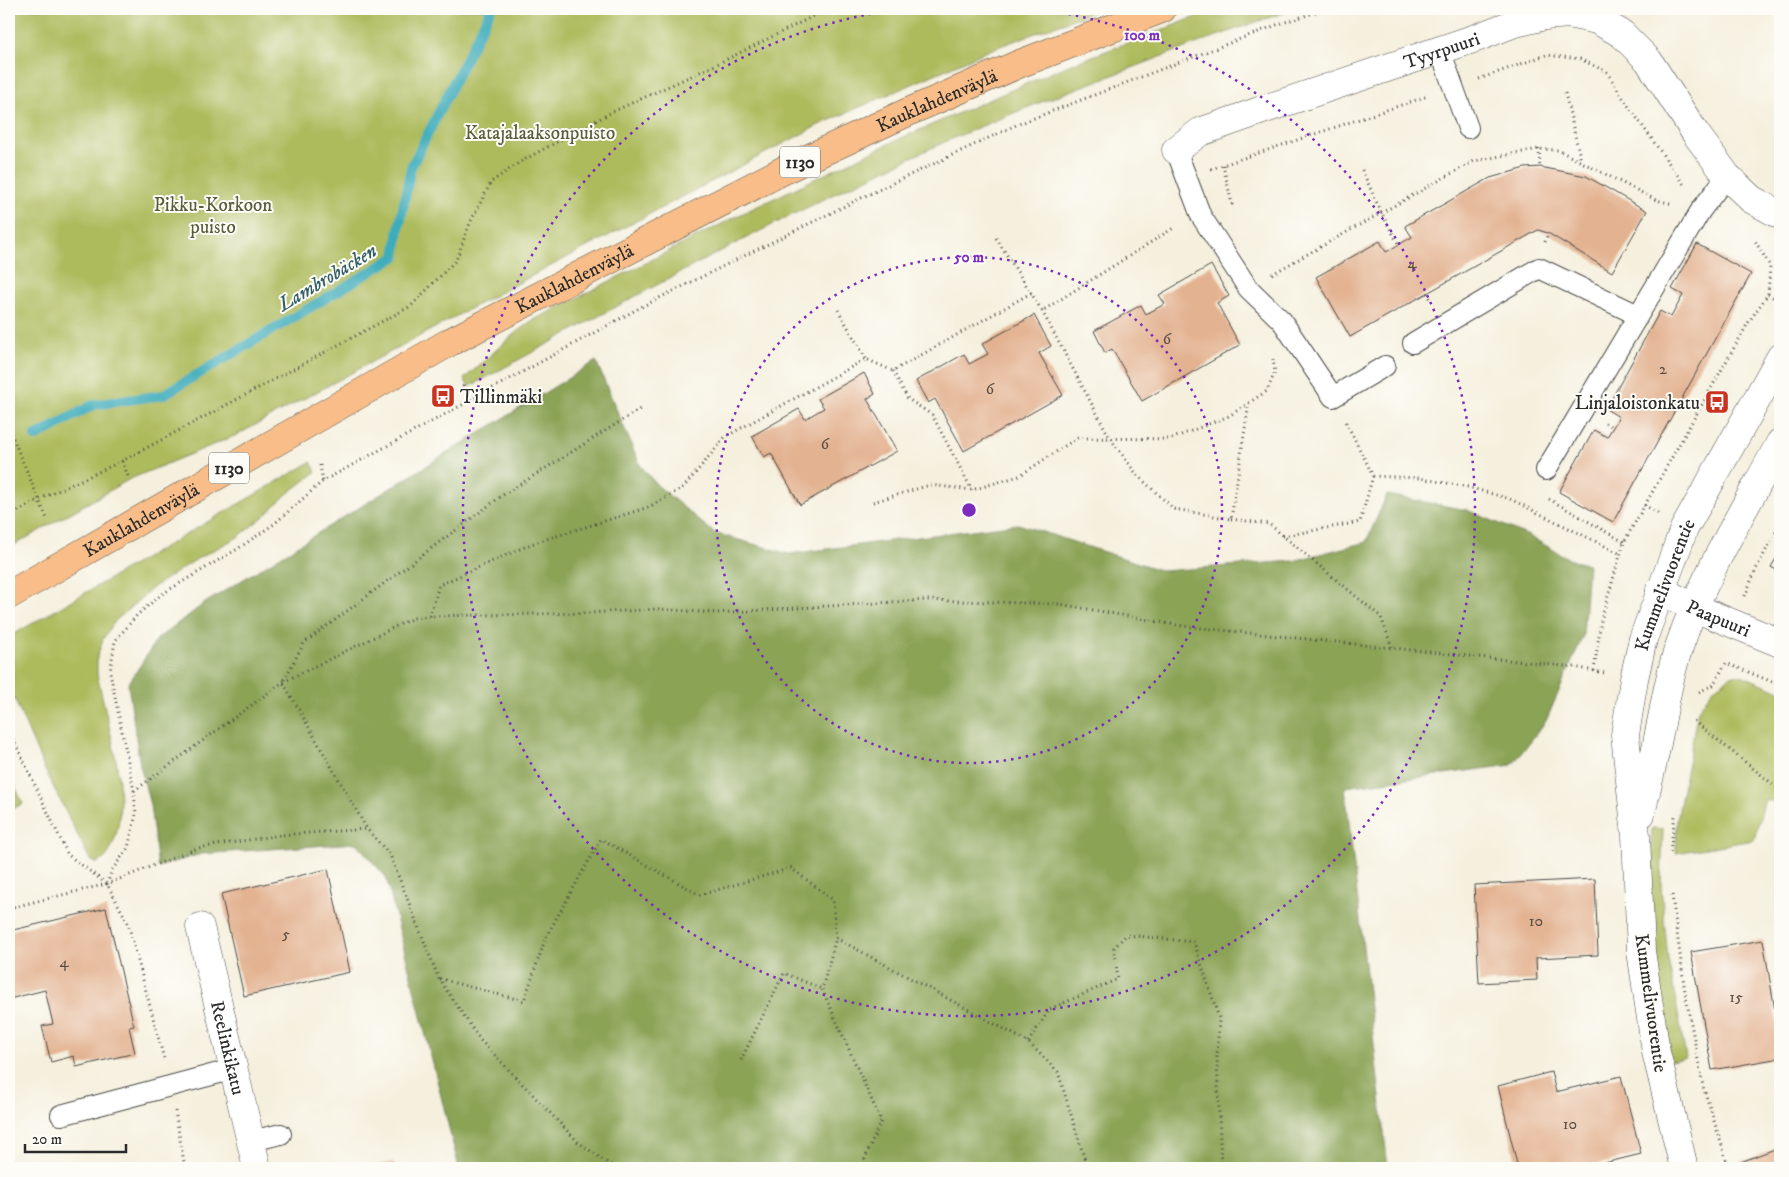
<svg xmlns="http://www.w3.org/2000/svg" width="1789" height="1177" font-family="'IM FELL DW Pica',serif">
<rect width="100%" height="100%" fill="#fdfcf7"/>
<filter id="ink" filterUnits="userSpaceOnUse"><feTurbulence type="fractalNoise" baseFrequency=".02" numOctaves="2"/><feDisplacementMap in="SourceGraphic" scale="10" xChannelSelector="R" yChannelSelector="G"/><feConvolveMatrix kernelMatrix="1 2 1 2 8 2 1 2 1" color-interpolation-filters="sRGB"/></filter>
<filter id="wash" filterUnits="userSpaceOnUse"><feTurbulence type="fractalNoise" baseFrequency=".0096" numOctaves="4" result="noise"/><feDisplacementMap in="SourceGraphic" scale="20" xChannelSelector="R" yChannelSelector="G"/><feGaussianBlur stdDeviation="1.12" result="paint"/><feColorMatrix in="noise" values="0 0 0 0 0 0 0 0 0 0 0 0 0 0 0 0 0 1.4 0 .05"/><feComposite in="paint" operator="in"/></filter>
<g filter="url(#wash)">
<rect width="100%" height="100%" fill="#f5f0de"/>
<path fill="#aebb5d" stroke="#6c7344" d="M9,9H1101L992,49L819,125L488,299L237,435L130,479L9,548Z
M1217,9H1295C1240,27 1186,47 1132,68C1050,98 969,129 891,167C747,234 608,311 469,387L464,379L514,334L530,322L741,214L890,143L1069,65Z
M311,462L316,472L287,494L263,517L238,537L200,557L155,586L115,621L103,639L97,657V674C107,722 132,798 113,844C109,853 106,860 96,863L90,860L44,768L9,686V637Z
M1733,675H1741L1780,691V804L1765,799L1754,840L1676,853L1677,820L1698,710L1714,688Z
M9,773L23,804L9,810Z
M1652,828L1663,829L1661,887L1668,958L1686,1058L1670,1061L1654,962L1649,873Z"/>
<path fill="#8aa354" stroke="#5a6740" d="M596,361L640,465L657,485L714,533L789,554L1018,524L1163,571L1293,561L1366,542L1387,495L1467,510L1529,536L1573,561L1588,564L1583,636L1546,721L1512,765L1345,787L1388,1168H459L386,877L356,843L201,854L158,867L150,805L140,765L128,684L158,638L205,603Z"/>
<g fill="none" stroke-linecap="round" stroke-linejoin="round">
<path stroke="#3dacbb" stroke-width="10" d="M35,437L93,405L163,395L395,257L399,228L411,167L491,9"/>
</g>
<g id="blocks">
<path fill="#e3b291" d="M1540,167L1586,176L1647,211L1612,272L1548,233L1538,230L1350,337L1316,277L1380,241L1386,252L1412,237L1405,226L1490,178L1525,168Z
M1697,244L1751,274L1613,522L1559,492L1594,430L1607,437L1619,417L1606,409L1660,311L1671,317L1683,295L1672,289Z
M1211,265L1229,296L1217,303L1240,345L1142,401L1112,349L1105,353L1094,331L1141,305L1146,314L1165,304L1159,295Z
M1034,315L1051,346L1039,353L1063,395L964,451L935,399L928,403L916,381L964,354L969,364L988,354L982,344Z
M864,373L875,394L867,399L897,451L800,505L771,453L764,457L752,436L799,409L805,419L824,408L818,399Z
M1780,552V572L1771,567Z
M328,869L350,972L244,996L221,894Z
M1595,879L1598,955L1536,958L1537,980L1479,983L1474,885Z
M106,908L134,1026L129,1027L135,1053L76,1067L74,1056L51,1062L42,1026L53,1024L45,990L9,999V931Z
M1763,940L1780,1040V1058L1712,1070L1691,952Z
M1551,1072L1556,1092L1621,1076L1641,1154L1584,1168H1518L1498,1086Z
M1780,1147V1168H1740L1738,1163Z
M393,1162L395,1168H370V1167Z"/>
</g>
</g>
<g filter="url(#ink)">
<use href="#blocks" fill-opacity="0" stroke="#494946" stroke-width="1"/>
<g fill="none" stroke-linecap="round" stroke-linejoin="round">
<defs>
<path id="service" d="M1440,50L1468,128
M1176,150L1201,216L1248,288L1282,321L1333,397L1385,366
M1413,343L1539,268L1638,315
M1546,470L1701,210L1727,176
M61,1115L234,1069
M251,1141L281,1134"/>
<g id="minor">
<path id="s1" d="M1176,150L1200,132L1268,108L1476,38L1512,24L1545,16L1569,14L1597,20L1622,34L1648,60L1696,134L1727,176L1751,199L1780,215"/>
<path id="s2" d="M1660,590L1695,608L1780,643"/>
<path id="s3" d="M200,927L257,1168"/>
</g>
<g id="tertiary">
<path d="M1641,814C1647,787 1654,760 1659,733C1665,704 1669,675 1679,647C1702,578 1745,508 1780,443"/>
<path id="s4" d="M1684,1168L1656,1052L1641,951L1636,835L1625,735L1634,679L1643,639L1684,529L1780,358"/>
</g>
<g id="primary">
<path id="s5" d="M9,595L450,342L792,166L908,112L1019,64L1162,9"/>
</g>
</defs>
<use href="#service" stroke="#494946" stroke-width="22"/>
<use href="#minor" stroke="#494946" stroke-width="29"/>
<use href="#tertiary" stroke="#494946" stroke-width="29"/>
<use href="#primary" stroke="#494946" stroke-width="29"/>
<path stroke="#494946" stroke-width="3" stroke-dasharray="1 4" stroke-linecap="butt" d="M1479,79L1546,55L1580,59L1607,72L1625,101L1685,186
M1565,93L1581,161
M1539,149L1540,167
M1223,165L1232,204L1228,206
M1211,169L1428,96
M1362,170L1382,214L1399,245
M996,238L1031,293
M1545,242L1548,233
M1272,274L1474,161L1539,149L1558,150L1656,200L1673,204
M1427,293L1432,301
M1768,294L1780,302
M838,310L866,359
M1042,311L1110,438L1137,475L1174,509L1231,519L1249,403
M893,371L908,399L932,415L972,490
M463,385L471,401
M1346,422L1373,476L1419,478L1468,487L1510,499L1621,554
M1605,423L1613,427
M9,429L48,521
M122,461L128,476
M320,465L323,481
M1549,499L1624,542
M873,502L930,485L972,490L1019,476L1077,438L1171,439L1229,416L1267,391L1275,372L1273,359
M1644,505L1658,513
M9,516L38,500L122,461L411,306L456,260L470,223L491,182L520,162L612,112L711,67L828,9
M1231,519L1269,524L1381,617L1392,647
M1283,536L1360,522L1373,476
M1745,596L1755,571L1780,524
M430,616L439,585L531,544L649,507L684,487L725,437L866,359L893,371L1031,293L1042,311L1175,227
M1594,671L1601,620L1624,542L1748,323L1768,294L1770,266L1754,239
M1699,692L1713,685L1726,663L1780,685
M1694,721L1780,790
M9,730L68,855L107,884L128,923L164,1059
M134,791L283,682L413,618L430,616L588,613L659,609L716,613L925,600L1060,604L1182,626L1574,667L1605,673
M1670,852L1675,816
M107,884L112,870L128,848L136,814L134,791L110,672L115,641L137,615L162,594L239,548L274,524L323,481L645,305L857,200L1016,125L1279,24L1326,9
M1672,895L1685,992L1703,1086L1729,1168
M9,908L107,884L198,848L280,835L367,829
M836,938L1028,1042L1058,1072L1084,1157L1090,1168
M440,979L524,1001L546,937L601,839L700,895L791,868L833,900L836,938L822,989L881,1121L861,1168
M1028,1042L1050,1009L1118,979L1114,948L1126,935L1194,942L1219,1018L1217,1057L1221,1168
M741,1060L784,973L822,989
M175,1111L185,1168
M615,1168L578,1142L481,1041L439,979L390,855L367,829L283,682L304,643L503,495L640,409"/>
<use href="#service" stroke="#fff" stroke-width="20"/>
<use href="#minor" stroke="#fff" stroke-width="28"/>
<use href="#tertiary" stroke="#fff" stroke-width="28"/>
<use href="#primary" stroke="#f8bd88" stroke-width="28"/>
</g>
</g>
<g fill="none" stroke="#7b2cbf" stroke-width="2.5" stroke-dasharray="2.5 5">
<circle cx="969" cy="510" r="253"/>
<path d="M1039 9A506 506 0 1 1 899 9"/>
</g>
<defs>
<symbol id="bus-square" viewBox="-11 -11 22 22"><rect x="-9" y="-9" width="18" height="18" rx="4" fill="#c8321e" stroke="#fdfcf7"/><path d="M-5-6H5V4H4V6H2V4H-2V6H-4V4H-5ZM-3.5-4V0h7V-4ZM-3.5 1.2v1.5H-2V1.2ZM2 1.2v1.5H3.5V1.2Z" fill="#fff"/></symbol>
</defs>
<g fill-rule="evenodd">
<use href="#bus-square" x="429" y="382" width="28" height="28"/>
<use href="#bus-square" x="1703" y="388" width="28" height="28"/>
</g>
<g text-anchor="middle" stroke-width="4" stroke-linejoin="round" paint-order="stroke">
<g font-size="16" fill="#594d44">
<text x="1412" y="268">4</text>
<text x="1167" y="344">6</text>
<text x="1663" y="374">2</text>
<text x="990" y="394">6</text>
<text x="825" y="449">6</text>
<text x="1536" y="926">10</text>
<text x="286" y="939">5</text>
<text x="64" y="967">4</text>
<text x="1736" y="1002">15</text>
<text x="1570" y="1129">10</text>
</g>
<g fill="#fdfcf7" stroke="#6a6a68" stroke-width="1">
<rect x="780" y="146.5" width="40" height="31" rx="4"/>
<rect x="209" y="452.5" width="40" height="31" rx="4"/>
</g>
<g font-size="18" font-weight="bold" fill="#2b2b2b">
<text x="800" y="168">1130</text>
<text x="229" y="474">1130</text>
</g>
<g font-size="19" fill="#2b2b2b" stroke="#fdfcf7">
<text dy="7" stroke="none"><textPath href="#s1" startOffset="285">Tyyrpuuri</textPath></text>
<text dy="7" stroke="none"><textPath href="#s5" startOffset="1052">Kauklahdenväylä</textPath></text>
<text dy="7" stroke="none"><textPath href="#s5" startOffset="648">Kauklahdenväylä</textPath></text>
<text dy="7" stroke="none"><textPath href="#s5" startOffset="152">Kauklahdenväylä</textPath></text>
<text dy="7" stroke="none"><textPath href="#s4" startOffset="594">Kummelivuorentie</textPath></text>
<text dy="7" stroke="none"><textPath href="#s2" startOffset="65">Paapuuri</textPath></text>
<text transform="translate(1652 1003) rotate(82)" y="7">Kummelivuorentie</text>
<text dy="7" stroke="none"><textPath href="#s3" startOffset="124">Reelinkikatu</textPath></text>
</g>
<g font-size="19" fill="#595d3c" stroke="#fdfcf7">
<text x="540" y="139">Katajalaaksonpuisto</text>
<text x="213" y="211">Pikku-Korkoon<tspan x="213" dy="22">puisto</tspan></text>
</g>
<g font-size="19" fill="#2b2b2b" stroke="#fdfcf7" text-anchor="start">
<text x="460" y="403">Tillinmäki</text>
<text x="1700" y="409" text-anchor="end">Linjaloistonkatu</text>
</g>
<g font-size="20" font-style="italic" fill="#325f65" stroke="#fdfcf7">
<text transform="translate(327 277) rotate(-31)" y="7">Lambrobäcken</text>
</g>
</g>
<circle cx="969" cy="510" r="8" fill="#7b2cbf" stroke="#fdfcf7" stroke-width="2.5"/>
<g font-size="15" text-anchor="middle" font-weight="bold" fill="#7b2cbf" stroke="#fdfcf7" stroke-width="4" stroke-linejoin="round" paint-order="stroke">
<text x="1142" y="40">100 m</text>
<text x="969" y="262">50 m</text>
</g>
<rect width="1789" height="1177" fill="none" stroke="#fdfcf7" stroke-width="30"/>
<path d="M25 1144v8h101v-8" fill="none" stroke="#2b2b2b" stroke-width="2.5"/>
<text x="32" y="1144" font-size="15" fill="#2b2b2b" stroke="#fdfcf7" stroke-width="4" paint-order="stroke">20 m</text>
</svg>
